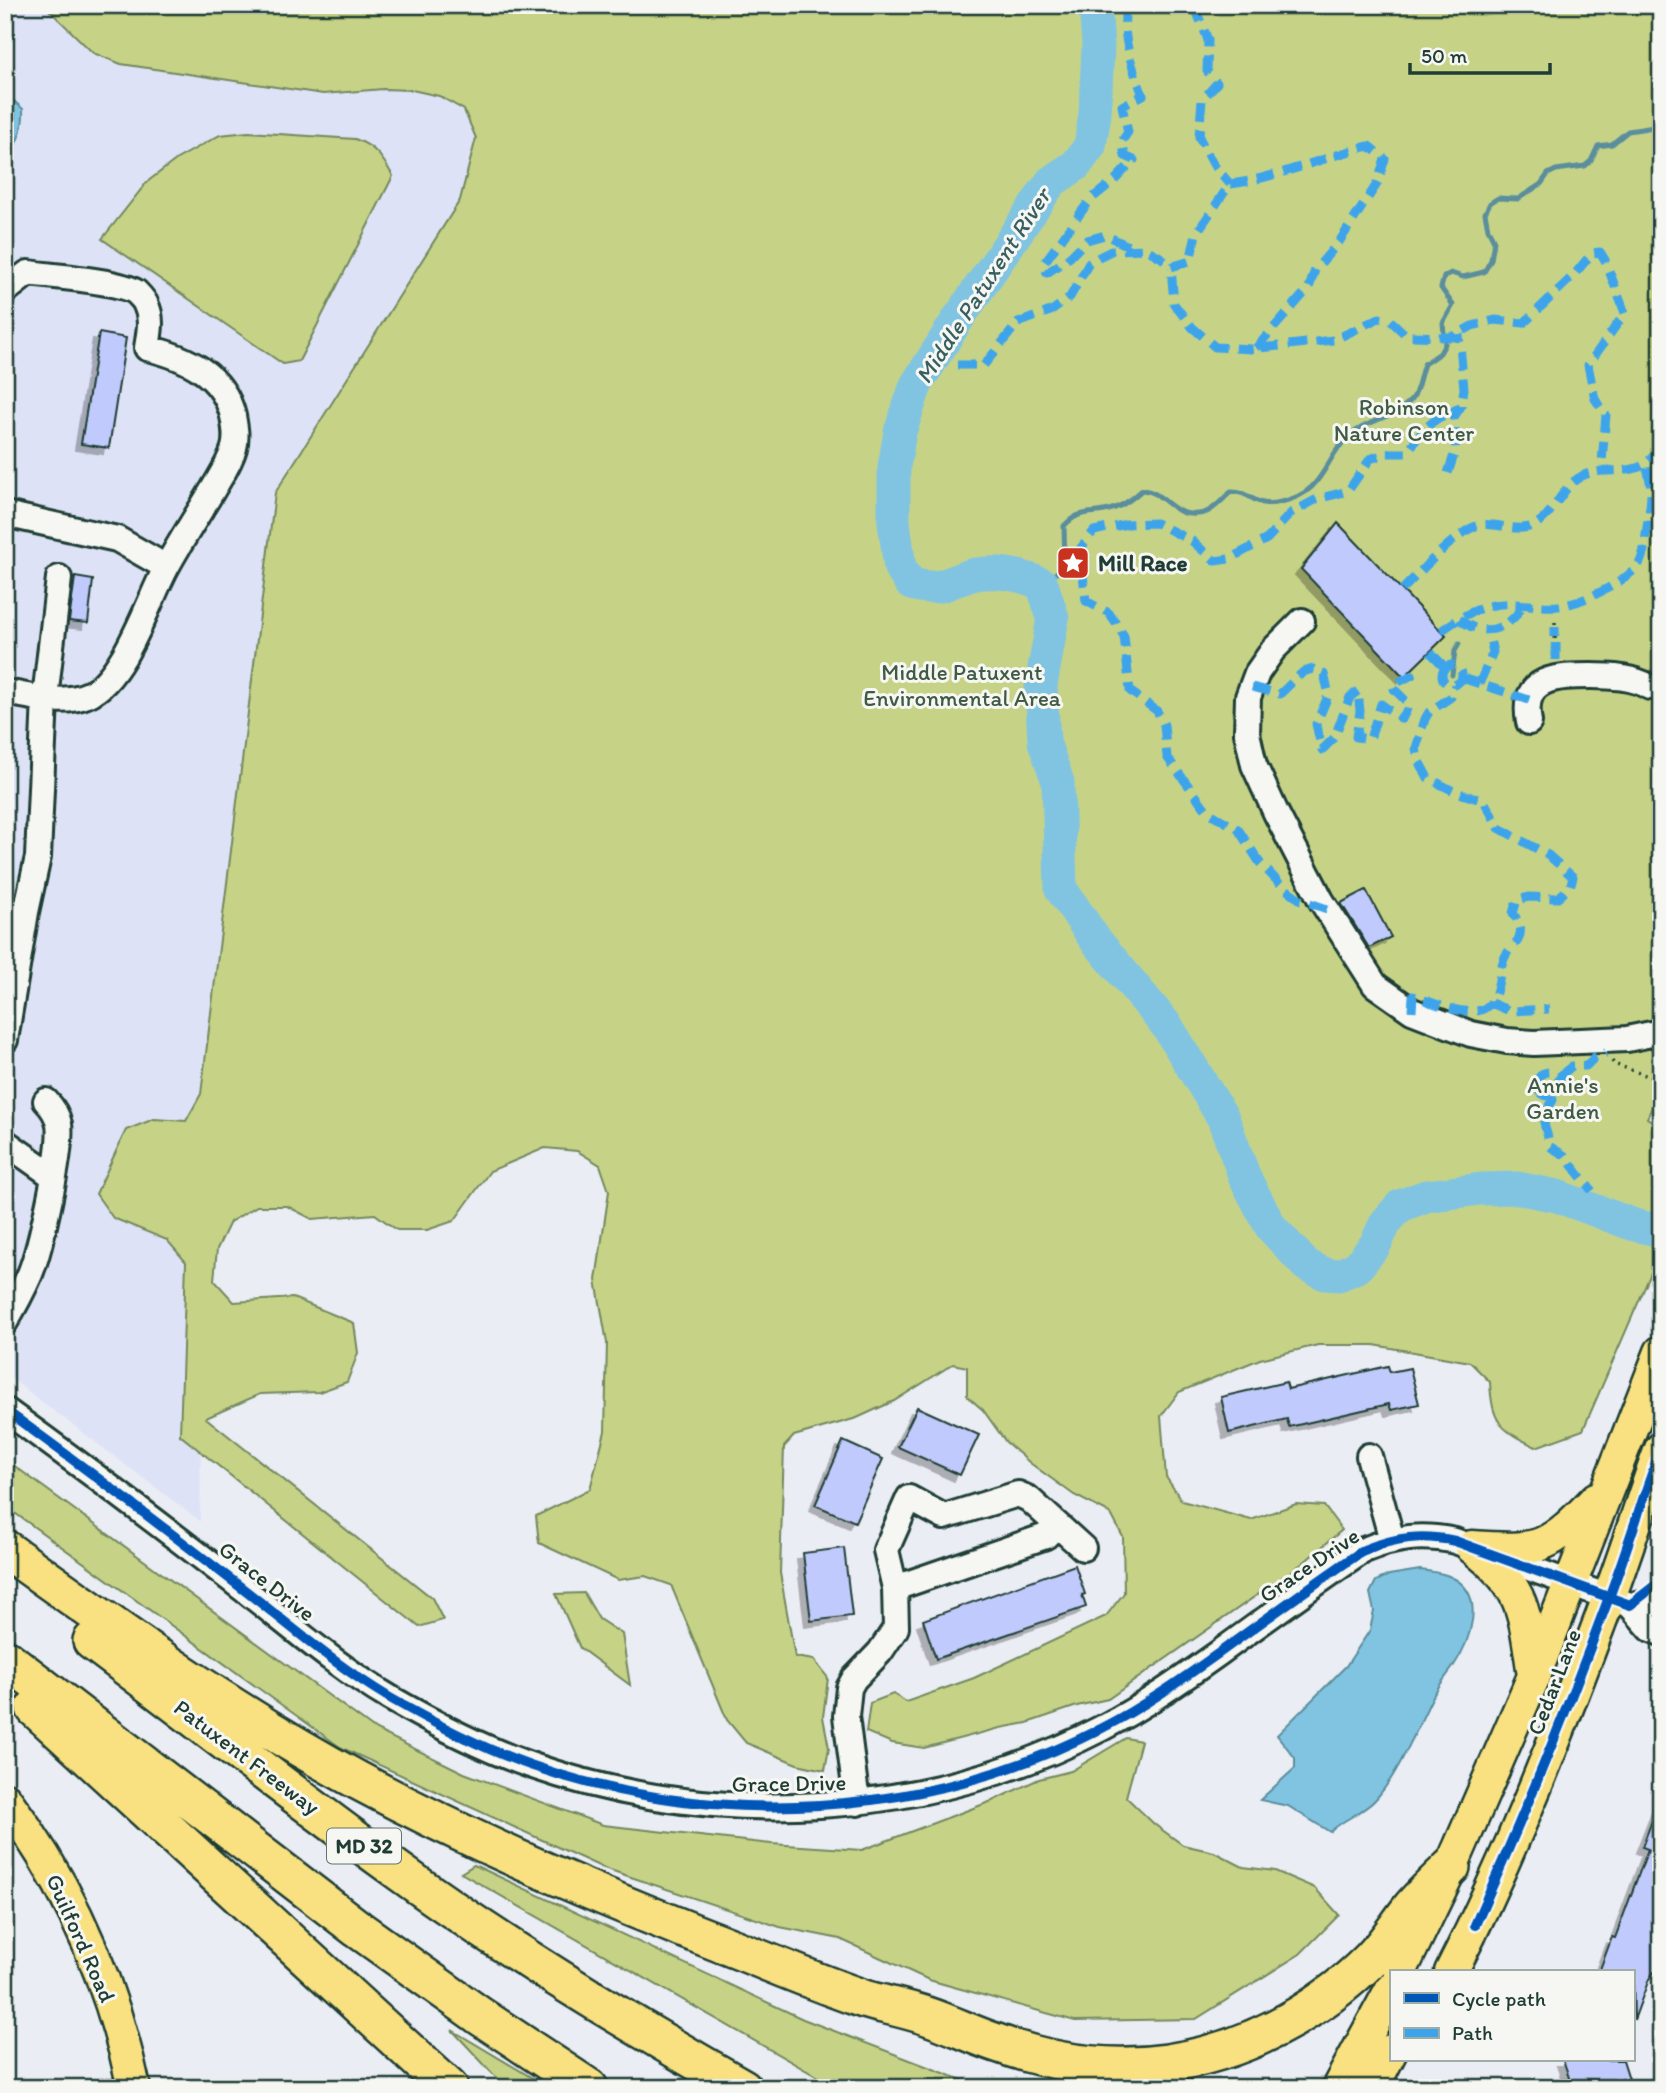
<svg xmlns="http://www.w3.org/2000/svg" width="1666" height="2093" font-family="Itim,sans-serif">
<defs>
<filter id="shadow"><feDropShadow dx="-6" dy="6" stdDeviation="0" flood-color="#0004"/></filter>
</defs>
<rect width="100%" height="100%" fill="#ebedf4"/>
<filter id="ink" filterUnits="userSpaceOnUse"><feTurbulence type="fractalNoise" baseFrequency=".0143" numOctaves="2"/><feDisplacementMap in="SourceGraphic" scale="14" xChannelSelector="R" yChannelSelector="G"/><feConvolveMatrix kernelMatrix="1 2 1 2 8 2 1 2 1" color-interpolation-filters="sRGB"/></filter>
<g filter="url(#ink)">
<path fill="#dee2f6" d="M5,5H1006L205,1138L200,1521L5,1374Z"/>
<path fill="#c6d387" stroke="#72885e" stroke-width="2" d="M44,5H1661V1088L1647,1118L1661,1126V1250L1583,1430L1536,1447C1500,1430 1492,1423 1490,1382L1470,1362L1374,1345H1318L1260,1359L1179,1392L1161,1416L1166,1477L1182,1501L1251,1520L1296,1504L1324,1506L1342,1530L1303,1563L1108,1699L1077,1706L1027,1723L1000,1728L924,1748L892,1743L866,1732L870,1703L893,1694L906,1702L974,1678L1106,1616L1124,1593L1123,1537L1111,1514L1074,1495L1030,1463L1006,1442L983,1410L967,1396V1367L953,1364L894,1401L857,1418L794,1436L784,1447L780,1573L795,1657L814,1660L828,1678L823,1717L829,1748L825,1770L797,1764L746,1743L727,1720L671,1585L645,1576L618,1580L539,1543L536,1516L590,1489L605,1431L607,1343L596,1280L609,1191L600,1165L577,1151L545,1148L490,1171L454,1221L427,1230H397L375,1214L312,1219L287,1206H257L230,1222L217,1249L214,1280L234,1302L293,1298L354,1323L358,1353L347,1382L319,1392L260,1394L206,1418L432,1598L443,1620L419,1627L180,1435L186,1262L167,1240L113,1218L96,1194L126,1130L154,1119L186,1121L201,1094L275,493L460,200L476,138L464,110L439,96L412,90L383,89L323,94L121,64L93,53Z
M248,132L355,139C376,147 382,157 393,176L299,361L283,364L102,239L147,182L177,159L220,135Z
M5,1459L376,1730L464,1773L603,1825L771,1844L862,1850L992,1801L1039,1779L1071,1771L1126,1738L1141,1741L1126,1797L1154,1824L1183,1845L1214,1852L1243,1867L1275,1871L1315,1888L1339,1915L1300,1954L1196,2019L1075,2021L929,1980L840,1939L780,1927L601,1867L340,1747L5,1506Z
M584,1593L599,1619L622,1634L630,1685L580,1648L556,1594Z
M474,1865L803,2019L983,2088H837L461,1873Z
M452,2030L549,2088H506Z"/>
<path fill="#81c4e2" stroke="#5a8e9c" stroke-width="2" d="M5,97L14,101L23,109C24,127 18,145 5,158Z
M1420,1570C1431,1572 1441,1572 1451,1577C1488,1594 1470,1642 1453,1667C1446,1677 1438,1686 1432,1698C1417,1728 1397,1777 1374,1801C1361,1814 1343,1819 1330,1832L1288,1806L1260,1800L1295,1768V1758L1277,1735L1346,1666L1370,1630L1374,1611L1370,1593L1376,1581L1389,1575Z"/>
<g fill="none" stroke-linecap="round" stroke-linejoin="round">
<path stroke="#5a8e9c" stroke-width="5" d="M1042,584L1065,566L1064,526C1080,509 1089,515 1109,510C1122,507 1132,499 1142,490C1166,491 1172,521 1204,513C1215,510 1222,499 1231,492C1253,491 1253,509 1281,502C1328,492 1322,457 1352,434C1370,419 1395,418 1412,399C1418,392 1420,374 1424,364L1440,353L1445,344L1443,323L1453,305L1441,288L1444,277L1451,273L1463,277L1484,272L1491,260L1494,241L1488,229L1485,213L1490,203L1498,198L1518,199L1541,184L1548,174L1556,170L1585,166L1591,161L1598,146L1612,144L1628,131L1661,126
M1452,675L1455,651L1459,644"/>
<path stroke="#81c4e2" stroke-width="33" d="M1095,5L1098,45L1095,114L1090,146L1076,165L1051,182L956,322L916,385L900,432L894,467V522L900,568L911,584C943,593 948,580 976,574C1000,570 1021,575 1042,584L1053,618L1041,685L1044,742L1058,782L1061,889L1094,938L1167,1026L1223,1118L1245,1178L1271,1227L1306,1265L1325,1274L1339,1275L1357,1267L1375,1245L1386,1222L1400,1206L1426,1196L1481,1189L1517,1188L1557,1196L1634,1225L1661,1231"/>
</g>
<path fill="#c1cafc" stroke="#1f3d34" stroke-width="2" filter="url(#shadow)" d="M99,333L126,338L109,448L81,444Z
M1338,523L1446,636L1404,677L1301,569Z
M75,577L93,580L88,623L69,621Z
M1366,890L1391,937L1369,948L1341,903Z
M1388,1366L1390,1372L1410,1368L1419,1404L1391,1410L1389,1404L1289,1427L1287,1419L1229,1433L1221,1397L1286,1382L1288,1389Z
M917,1407L979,1435L960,1475L898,1447Z
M843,1441L883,1459L855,1522L815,1505Z
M844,1548L852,1616L811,1621L803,1553Z
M1075,1565L1085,1594L1082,1595L1086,1607L936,1659L923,1620Z
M1660,1800L1661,1972H1654L1649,1979L1634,2020L1633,1972H1599L1612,1937L1615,1938L1648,1849L1642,1847Z
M1563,2060H1623L1629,2079L1627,2080L1630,2088H1573Z"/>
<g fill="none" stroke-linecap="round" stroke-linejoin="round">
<defs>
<path id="minor" d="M5,291L28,273C50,276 120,281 136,292C139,295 145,301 146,305C153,319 149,334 147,348C186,357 223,374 233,416C235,427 237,437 234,448C230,463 220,477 212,491C197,516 180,542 166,568C148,602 124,678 89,694C64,706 31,696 5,692
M5,514L117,539L166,567
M1302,621L1273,650L1257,673L1248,697L1247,733L1254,765L1276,813L1321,900L1375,985L1412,1011L1471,1034L1507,1041L1534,1043L1627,1039L1661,1032
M1529,722C1520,676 1558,676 1591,676C1611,676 1633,677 1650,687
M5,1040L26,912L38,857L45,698L59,578
M5,1142L53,1176
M5,1322C14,1307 23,1290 30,1274C40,1250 63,1148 59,1124C57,1114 53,1108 46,1101
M5,1410C87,1469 167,1530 247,1592C293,1628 339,1668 390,1698C435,1724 481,1748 530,1765C715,1830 927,1819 1102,1728C1143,1707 1181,1680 1219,1653C1267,1618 1315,1583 1364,1550C1396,1537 1422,1534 1455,1541L1630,1605L1661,1603
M1369,1456L1392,1540
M895,1588L1046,1536L1056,1525
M1630,1605L1651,1629L1661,1633
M857,1803L846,1716L849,1688L854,1679L880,1652L896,1628L895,1588L886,1550L909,1498L944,1517L1018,1494L1029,1499L1083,1548"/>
<path id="major" d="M1472,1547C1541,1552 1548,1549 1596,1499
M1472,1547C1526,1588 1524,1612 1534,1675
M5,1799C69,1885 112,1983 134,2088
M1400,1972L1451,1867L1534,1676L1661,1352
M1451,1972C1512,1852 1561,1726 1608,1600C1627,1550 1642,1499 1661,1449
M1338,2088L1391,1990
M1372,2088L1391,2051"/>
<path id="highway" d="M5,1549C119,1631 233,1713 357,1780C476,1844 599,1896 725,1945C771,1963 817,1983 864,1999C885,2005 907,2009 927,2016C951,2024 973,2035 997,2043C1051,2063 1110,2071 1167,2063C1243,2052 1316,2014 1370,1960C1386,1944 1397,1926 1411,1908C1423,1894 1438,1880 1451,1867
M92,1641C194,1717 294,1796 397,1870C507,1950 625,2021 743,2088
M5,1658L358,1929L480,2016L589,2088
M35,1708L449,2088"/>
</defs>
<use href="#minor" stroke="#1f3d34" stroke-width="30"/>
<use href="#major" stroke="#1f3d34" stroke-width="37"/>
<use href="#highway" stroke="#1f3d34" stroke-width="42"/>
<path stroke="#1f3d34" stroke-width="3.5" stroke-dasharray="2 5" stroke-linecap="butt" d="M1555,622V627
M1555,637L1556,643
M1612,1061L1614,1064L1648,1076L1661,1083"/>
<use href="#minor" stroke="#f6f6f2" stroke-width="24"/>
<use href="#major" stroke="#f9e181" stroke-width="32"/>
<use href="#highway" stroke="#f9e181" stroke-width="37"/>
<path stroke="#3da4eb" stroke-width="9" stroke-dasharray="18 9" stroke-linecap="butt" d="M1126,5C1121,35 1132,68 1143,95L1122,106L1128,132L1122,141L1125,156L1134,160L1116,179L1090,200L1044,263L1047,273L1070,257L1087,240L1105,235L1133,248
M1194,5L1208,40L1207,71L1217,83L1202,100L1199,137L1213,164L1230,184
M1256,348L1309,288L1315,270L1339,242L1377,184L1385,159L1369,146C1323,157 1278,178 1230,184L1196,234L1190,261L1171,267L1174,304L1192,327L1215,347L1251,349L1334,340L1379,318L1390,320L1407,336L1452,337L1472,326L1495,320L1524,323L1574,275L1592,253L1600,252L1605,260L1625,313L1588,365L1595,399L1606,415L1602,462L1605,470
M957,365H984L1018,323L1053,310L1070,297L1089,263L1099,257L1113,250L1146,249L1162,258L1171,267
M1448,473L1456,449L1454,417L1461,406L1464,389L1459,334
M1402,590C1418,574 1460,528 1480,525C1499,522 1521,535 1538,523C1556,511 1562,486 1582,476C1602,466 1627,476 1645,464C1651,460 1655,453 1661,449
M1459,619C1483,639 1511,630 1524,603
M1555,627V637
M1441,631C1458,619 1473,609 1494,605C1516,601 1537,608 1559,606C1578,605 1629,581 1639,564C1645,553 1645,540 1647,527C1651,498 1654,493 1646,464
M1556,643V660
M1430,652L1446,668
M1442 675a10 10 0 1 1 20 0a10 10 0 1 1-20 0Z
M1462,678L1529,700
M1479,684L1493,652L1488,631
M1252,687L1280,694L1303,672L1313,669L1324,674L1329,694L1316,724L1322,750L1334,738L1350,697L1358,691L1360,711L1356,737L1370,739L1381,704L1402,719L1407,709L1408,703L1394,689L1393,685L1412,675L1410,671
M1327,909L1301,900L1283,887L1260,863L1238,829L1208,812L1167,757L1164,725L1157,711L1130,691L1124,636L1109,613L1086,601L1080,549L1094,531L1127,524L1156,523L1192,541L1215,561L1229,559L1267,539L1291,513L1317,499L1348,491L1370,459L1387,453H1407C1416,440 1423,428 1437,419C1445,414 1453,413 1461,406
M1491,1003L1510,1011L1549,1009
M1412,1011L1413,996C1432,1002 1457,1014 1477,1011C1503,1006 1496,971 1506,955C1509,949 1517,945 1519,938C1523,928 1518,921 1513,913L1517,900L1529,897L1558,898L1570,887L1573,877L1548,855L1499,828L1484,801L1456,792L1428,778L1418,759L1416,748L1425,719L1429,712L1451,697L1455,685
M1537 1084a12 12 0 1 1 24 0a12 12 0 1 1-24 0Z
M1559,1077L1572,1066H1586L1595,1057L1606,1053
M1552,1096L1553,1100C1550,1107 1543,1114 1544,1122C1545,1131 1549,1136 1549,1146L1564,1155L1592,1191"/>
<defs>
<path id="cycleway" d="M5,1410C87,1469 167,1530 247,1592C293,1628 339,1668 390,1698C435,1724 481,1748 530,1765C715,1830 927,1819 1102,1728C1143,1707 1181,1680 1219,1653C1267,1618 1315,1583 1364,1550C1396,1537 1422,1534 1455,1541L1630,1605L1661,1581
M1475,1925C1523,1818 1567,1710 1608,1600C1627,1550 1642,1499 1661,1449"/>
</defs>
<use href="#cycleway" stroke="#f6f6f2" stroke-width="15"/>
<use href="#cycleway" stroke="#0057b8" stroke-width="10"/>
</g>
</g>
<defs>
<symbol id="sight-square" viewBox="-11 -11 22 22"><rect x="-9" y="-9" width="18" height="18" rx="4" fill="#c8321e" stroke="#f6f6f2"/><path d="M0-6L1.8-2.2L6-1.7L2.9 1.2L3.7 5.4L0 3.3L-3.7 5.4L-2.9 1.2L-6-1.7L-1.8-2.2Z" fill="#fff"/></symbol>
</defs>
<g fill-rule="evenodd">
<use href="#sight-square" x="1054" y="544" width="38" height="38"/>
</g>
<g text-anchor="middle" stroke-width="6" stroke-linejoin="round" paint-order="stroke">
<rect fill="#f6f6f2" stroke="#60746d" stroke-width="2" x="327" y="1828.5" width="74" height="35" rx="5"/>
<g font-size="21" font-weight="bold" fill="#1f3d34">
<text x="364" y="1853">MD 32</text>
</g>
<g font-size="23" fill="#405b45" stroke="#f6f6f2">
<text x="1404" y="415">Robinson<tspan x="1404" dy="26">Nature Center</tspan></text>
<text x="962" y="680">Middle Patuxent<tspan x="962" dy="26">Environmental Area</tspan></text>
<text x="1563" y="1093">Annie's<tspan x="1563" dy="26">Garden</tspan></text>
</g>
<g font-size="23" font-weight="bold" fill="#1f3d34" stroke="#f6f6f2" text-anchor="start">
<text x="1098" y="571">Mill Race</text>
</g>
<g font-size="23" fill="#1f3d34" stroke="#f6f6f2">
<text transform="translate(1309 1565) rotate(-34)" y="8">Grace Drive</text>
<text transform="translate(267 1581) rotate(38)" y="8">Grace Drive</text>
<text transform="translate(1554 1682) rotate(-69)" y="8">Cedar Lane</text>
<text transform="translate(247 1757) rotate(37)" y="8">Patuxent Freeway</text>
<text transform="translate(789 1783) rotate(-1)" y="8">Grace Drive</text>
<text transform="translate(81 1938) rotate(66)" y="8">Guilford Road</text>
</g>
<g font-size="24" font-style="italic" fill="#385f60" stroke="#f6f6f2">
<text transform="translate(983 286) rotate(-57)" y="8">Middle Patuxent River</text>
</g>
</g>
<rect width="1666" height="2093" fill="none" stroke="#f6f6f2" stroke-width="28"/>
<rect x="14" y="14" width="1638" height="2065" fill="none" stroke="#1f3d34" stroke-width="2.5" filter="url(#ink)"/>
<rect x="1390" y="1970" width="245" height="91" fill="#f6f6f2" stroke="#a0aca6" stroke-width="2"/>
<rect x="1404" y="1993" width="35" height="10" fill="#0057b8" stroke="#a0aca6" stroke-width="2"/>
<text x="1452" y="2006" font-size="21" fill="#1f3d34">Cycle path</text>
<rect x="1404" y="2028" width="35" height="10" fill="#3da4eb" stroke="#a0aca6" stroke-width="2"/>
<text x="1452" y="2040" font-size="21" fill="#1f3d34">Path</text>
<path d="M1410 63v10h140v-10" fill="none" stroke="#1f3d34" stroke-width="3.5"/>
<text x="1421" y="63" font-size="21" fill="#1f3d34" stroke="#f6f6f2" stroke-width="5" paint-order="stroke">50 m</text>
</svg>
